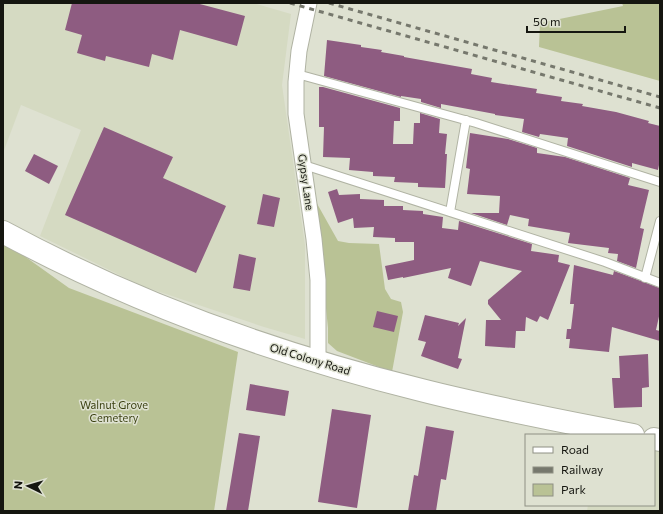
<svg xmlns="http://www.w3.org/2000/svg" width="663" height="514" font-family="Commissioner,sans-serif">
<rect width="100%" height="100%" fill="#dee1d1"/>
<path fill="#d5dac2" d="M3,3H253L291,14L282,85L305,245V339L264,327L142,286L40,236L81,130L21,105L3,153Z
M654,448L660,450V511H587L588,505H654Z"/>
<path fill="#b9c295" d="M622,3H660V81L539,47L540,23L623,6Z
M315,200L338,241L349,243L379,244L385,289L391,299L401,302L403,312L392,372L337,351L328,343V328Z
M3,244L20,253L69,288L238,352L214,511H3Z"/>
<path fill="#8e5c81" d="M72,3H196L245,16L237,46L180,30L173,60L152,54L149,67L106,56L105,61L77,53L82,35L65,30Z
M327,40L361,45V47L382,50L381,52L404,56V57L472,69L471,74L492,78L491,82L537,89L536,93L562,97L561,101L583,104L582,106L616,112L649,121L648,123L660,126V160L658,170L632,163V167L567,146L568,138L540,134L539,137L522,132L524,119L495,115V114L441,104V108L421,102V99L401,96V97L324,76Z
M319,87H323L400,108V121H394L393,144H413L414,123H420V113L440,119L439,133L447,134L445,154H447L445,188L418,187V183L394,182L395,177L373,176V172L349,170L350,158L323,157L324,127H319Z
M104,127L173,157L163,178L226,206L196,273L65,215Z
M470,133L508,139L537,148V153L565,157L630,178L628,185L649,190L640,228L644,229L636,268L617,261L618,254L608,253L609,248L568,243L570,233L528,226L529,219L510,215L507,225L471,213H499L500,196L467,194L470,169L466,168Z
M34,154L58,166L49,184L25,171Z
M337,189L339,195L360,194V199L384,200V206H403V210L423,211V214L443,217L442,228L458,230L459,221L532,244L531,251L559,255L558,262L570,265L548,320L540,316L537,322L526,317L525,331H516L515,348L485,346L486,320H501L488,304V300L522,271L480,261L471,286L448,278L451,268L403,278V277L388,280L385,266L414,260V242H395V238L373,237L374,227L354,228L353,218L338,223L328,192Z
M263,194L280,198L274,227L257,224Z
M239,254L256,258L250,291L233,288Z
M574,265L613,275L614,271L660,288V312L656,330L660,331V341L612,327L609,352L569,348L570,339H566L567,329H571L574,304H570Z
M377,311L398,316L394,332L373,327Z
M425,315L459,323L458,326L466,318L458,358L462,359L458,369L421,356L426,342L418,340Z
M648,354L649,387L642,388V407L614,408L612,378H620L619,356Z
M250,384L289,391L285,416L246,410Z
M332,409L371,415L357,508L318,502Z
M426,426L454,431L446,480L441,479L436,511H408L414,475L418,476Z
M239,433L260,436L248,511H226Z"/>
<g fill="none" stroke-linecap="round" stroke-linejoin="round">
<defs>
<path id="lane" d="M297,74L476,123L660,182
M304,165L605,262L660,283
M450,212L466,120
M645,278L660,221"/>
<path id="street" d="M309,3L299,51L296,82V114L314,239L318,280V362"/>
<path id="secondary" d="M3,232C134,303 276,354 421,390C491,408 562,421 633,435
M654,439L660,440"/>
</defs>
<use href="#lane" stroke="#b0b3a3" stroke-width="10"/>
<use href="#street" stroke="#b0b3a3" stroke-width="17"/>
<use href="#secondary" stroke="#b0b3a3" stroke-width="24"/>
<use href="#lane" stroke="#fff" stroke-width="8"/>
<use href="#street" stroke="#fff" stroke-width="15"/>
<use href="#secondary" stroke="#fff" stroke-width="22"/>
<path stroke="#76786d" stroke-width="3" stroke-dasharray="5 5" stroke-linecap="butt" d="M290,3L660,108
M329,3L660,97"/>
</g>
<g text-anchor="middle" stroke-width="3" stroke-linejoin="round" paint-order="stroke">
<g font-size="11" fill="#151610" stroke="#dee1d1">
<text transform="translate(306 182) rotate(82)" y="4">Gypsy Lane</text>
<text transform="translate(310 359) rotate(17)" y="4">Old Colony Road</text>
</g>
<g font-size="11" fill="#3b4112" stroke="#dee1d1">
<text x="114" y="409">Walnut Grove<tspan x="114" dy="13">Cemetery</tspan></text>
</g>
</g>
<rect width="663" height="514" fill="none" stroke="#151610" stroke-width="8"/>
<rect x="525" y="434" width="130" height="72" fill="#dee1d1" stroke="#8e9084"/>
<rect x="533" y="447" width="20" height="6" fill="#ffffff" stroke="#8e9084"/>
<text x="561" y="454" font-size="12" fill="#151610">Road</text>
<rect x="533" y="467" width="20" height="6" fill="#76786d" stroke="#8e9084"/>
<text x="561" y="474" font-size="12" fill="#151610">Railway</text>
<rect x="533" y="484" width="20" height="12" fill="#b9c295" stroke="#8e9084"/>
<text x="561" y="494" font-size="12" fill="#151610">Park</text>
<g transform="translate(28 486) rotate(275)" stroke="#dee1d1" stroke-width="3" paint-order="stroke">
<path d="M0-3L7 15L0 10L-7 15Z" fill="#151610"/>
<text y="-6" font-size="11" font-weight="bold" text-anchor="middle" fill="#151610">N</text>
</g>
<path d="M527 26v6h98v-6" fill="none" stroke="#151610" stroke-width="2"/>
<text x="533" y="26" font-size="12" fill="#151610" stroke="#dee1d1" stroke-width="3" paint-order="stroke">50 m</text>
</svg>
